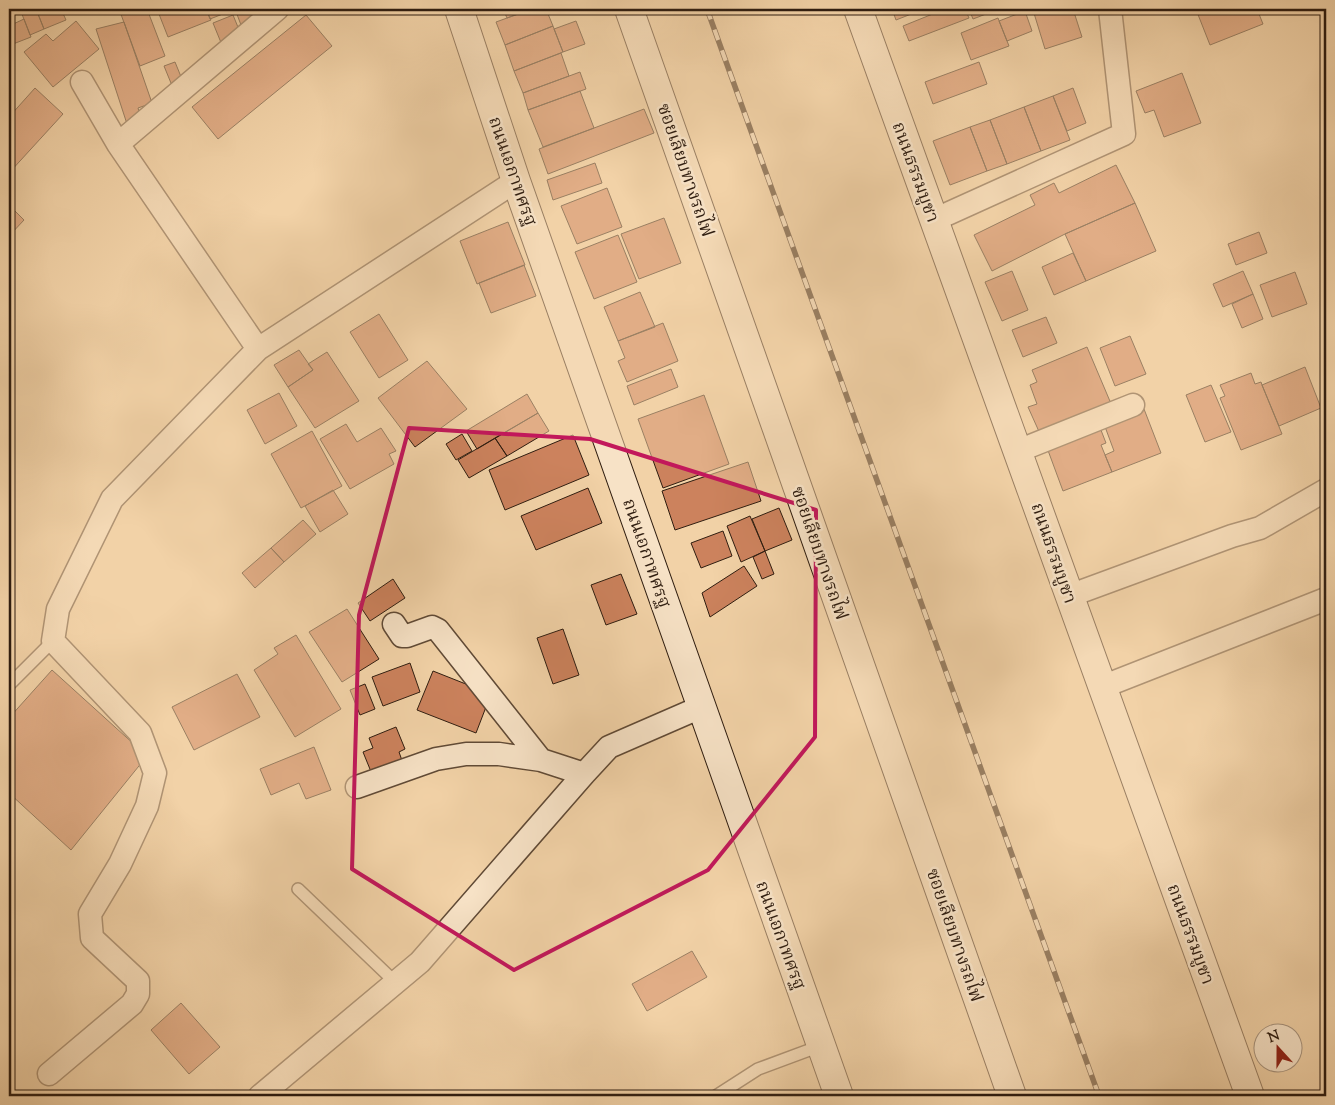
<svg xmlns="http://www.w3.org/2000/svg" width="1335" height="1105" font-family="'Sorts Mill Goudy','Noto Serif Thai',serif">
<rect width="100%" height="100%" fill="#f2d2a7"/>
<filter id="stains"><feTurbulence type="fractalNoise" baseFrequency=".004" numOctaves="4"/><feColorMatrix values="0 0 0 0 .2 0 0 0 0 .09 0 0 0 0 .02 0 0 0 .5 -.17"/></filter>
<radialGradient id="worn" r=".72"><stop offset=".6" stop-color="#630" stop-opacity="0"/><stop offset="1" stop-color="#630" stop-opacity=".3"/></radialGradient>
<path fill="#cc825d" stroke="#2f1d10" d="M20,9H36L44,29L30,35Z
M36,9H61L66,20L44,29Z
M85,9H100L87,14Z
M119,9H147L165,56L140,66Z
M157,9H206L211,20L168,37Z
M206,9H232L233,10L210,19Z
M235,9H261L244,33Z
M503,9H532L507,18Z
M532,9H546L553,26L505,45L496,22Z
M892,9H924L896,20Z
M945,9H965L969,18L909,41L903,26Z
M969,9H999L973,19Z
M1038,9H1073L1082,37L1045,49L1033,10Z
M1206,9H1257L1263,24L1210,45L1197,12Z
M1025,11L1032,31L1007,41L999,21Z
M233,15L242,37L222,45L213,23Z
M306,15L332,46L218,139L192,107Z
M998,18L1009,46L971,60L961,33Z
M24,19L31,37L13,44L9,35V26Z
M76,21L99,49L53,87L24,52L46,34L53,41Z
M576,21L585,44L563,52L554,29Z
M124,22L152,103L138,108L142,122L128,127L96,29Z
M553,26L563,52L514,71L505,45Z
M561,53L569,76L523,93L514,71Z
M175,62L184,84L173,88L164,66Z
M979,62L987,84L933,104L925,82Z
M580,72L586,89L528,110L523,93Z
M1182,73L1201,123L1164,137L1154,110L1145,113L1136,91Z
M35,88L63,114L9,173V117Z
M1073,88L1086,123L1067,131L1053,96Z
M580,91L594,128L543,147L528,110Z
M1053,96L1070,140L1041,151L1024,107Z
M1024,107L1041,151L1007,164L990,120Z
M644,109L654,133L548,174L539,149Z
M990,120L1007,164L987,171L970,127Z
M970,127L987,171L950,185L933,141Z
M595,163L602,183L553,200L547,180Z
M1116,165L1135,203L1065,234L992,271L974,235L1035,205L1030,195L1054,183L1059,193Z
M607,188L622,227L577,244L561,206Z
M1135,203L1156,251L1086,281L1065,234Z
M9,205L24,220L9,236Z
M664,218L681,263L639,279L621,234Z
M508,222L525,265L477,284L460,241Z
M1259,232L1267,253L1236,265L1228,244Z
M618,235L637,282L594,299L575,252Z
M1073,253L1086,281L1054,295L1042,267Z
M524,265L536,296L491,313L479,283Z
M1012,271L1028,310L1002,321L985,282Z
M1243,271L1253,294L1223,307L1213,284Z
M1295,272L1307,304L1272,317L1260,285Z
M640,292L655,327L618,341L604,307Z
M1253,294L1263,319L1242,328L1232,304Z
M379,314L408,360L379,378L350,332Z
M1046,317L1057,343L1023,357L1012,330Z
M663,323L678,361L627,382L618,361L625,358L618,341Z
M1130,336L1146,374L1115,386L1100,348Z
M1087,347L1112,406L1041,436L1028,407L1037,404L1030,385L1037,382L1032,370Z
M299,350L313,370L288,387L274,365Z
M327,352L359,401L315,428L288,387L313,370L308,364Z
M427,361L467,409L415,447L378,398Z
M1305,367L1321,408L1279,426L1262,385Z
M671,369L678,387L634,405L627,386Z
M1251,373L1255,384L1261,382L1262,385L1282,434L1241,450L1220,398L1225,396L1220,385Z
M1211,385L1231,432L1205,442L1186,395Z
M279,393L297,426L265,444L247,410Z
M527,394L538,413L477,449L466,431Z
M704,395L729,464L663,488L638,419Z
M1144,409L1161,453L1112,472L1105,455L1114,451L1104,424Z
M538,413L549,431L507,456L495,438Z
M346,424L357,442L381,428L396,451L389,454L394,464L350,489L320,439Z
M1099,425L1106,443L1101,445L1112,472L1063,491L1046,445Z
M312,431L342,486L301,508L271,454Z
M462,434L472,451L456,460L446,444Z
M573,435L589,475L505,510L489,470Z
M495,438L507,456L469,478L458,460Z
M748,462L761,501L675,530L662,491Z
M588,488L602,523L536,550L521,516Z
M333,490L348,514L320,532L305,506Z
M779,508L792,540L765,551L752,519Z
M750,516L765,551L741,562L727,526Z
M303,520L316,534L284,562L271,548Z
M723,531L732,556L701,568L691,543Z
M271,548L284,562L255,588L242,573Z
M765,551L774,574L762,579L753,557Z
M744,566L757,586L710,617L702,593Z
M621,574L637,614L606,625L591,585Z
M393,579L405,598L370,621L358,603Z
M347,609L379,659L342,682L309,632Z
M563,629L579,675L553,684L537,638Z
M296,635L341,709L295,737L254,670L278,654L274,648Z
M410,663L420,692L383,706L372,677Z
M52,670L147,756L71,850L9,793V718Z
M433,671L491,694L476,733L417,710Z
M237,674L260,717L194,750L172,707Z
M365,684L375,709L360,715L350,690Z
M396,727L405,749L399,752L404,766L374,779L363,752L373,748L369,738Z
M314,747L331,790L306,799L299,783L271,795L260,769Z
M692,951L707,977L647,1011L632,984Z
M181,1003L220,1047L189,1074L151,1030Z"/>
<g fill="none" stroke-linecap="round" stroke-linejoin="round">
<defs>
<path id="lane" d="M9,685L53,641
M298,889L395,982
M716,1096L758,1069L820,1046"/>
<path id="street" d="M82,82L118,144L258,349
M118,144L277,9
M934,220L1124,134L1110,9
M1018,451L1133,405
M1069,596L1232,536L1260,528L1326,490
M394,624L402,636H407L432,627L438,630L541,760
M1102,687L1326,599
M357,787L436,759L466,754H499L541,760L584,774
M49,1074L132,1004L138,994V981L92,938L90,914L120,864L147,806L155,773L140,733L53,641L58,609L112,499L258,349L516,181
M260,1096L420,962L584,774L609,747L701,707"/>
<path id="secondary" d="M459,9L516,181L839,1096
M629,9L1012,1096
M858,9L1250,1096"/>
</defs>
<use href="#lane" stroke="#604a36" stroke-width="14"/>
<use href="#street" stroke="#604a36" stroke-width="25"/>
<use href="#secondary" stroke="#2f1d10" stroke-width="30"/>
<use href="#lane" stroke="#f7e2c6" stroke-width="11"/>
<use href="#street" stroke="#f7e2c6" stroke-width="22"/>
<use href="#secondary" stroke="#f7e2c6" stroke-width="28"/>
<defs>
<path id="rail" d="M707,9L1099,1096"/>
</defs>
<use href="#rail" stroke="#2f1d10" stroke-width="5.5"/>
<use href="#rail" stroke="#f7e2c6" stroke-width="4" stroke-dasharray="11" stroke-linecap="butt"/>
</g>
<path d="M0 0H1335V1105H0ZM409,428L590,439L816,510L815,737L708,870L514,970L352,869L359,615Z" fill="#f2d2a7" fill-opacity=".55" fill-rule="evenodd"/>
<path fill="none" stroke="#c2185b" stroke-width="4" stroke-linejoin="round" d="M409,428L590,439L816,510L815,737L708,870L514,970L352,869L359,615Z"/>
<g text-anchor="middle" stroke-width="5" stroke-linejoin="round" paint-order="stroke">
<g font-size="18" fill="#2f1d10" stroke="#f7e2c6">
<text transform="translate(686 170) rotate(71)" y="6">ซอยเลียบทางรถไฟ</text>
<text transform="translate(513 171) rotate(71)" y="6">ถนนเอกาทศรฐ</text>
<text transform="translate(916 172) rotate(70)" y="6">ถนนธรรมบูชา</text>
<text transform="translate(647 553) rotate(71)" y="6">ถนนเอกาทศรฐ</text>
<text transform="translate(820 553) rotate(71)" y="6">ซอยเลียบทางรถไฟ</text>
<text transform="translate(1054 553) rotate(71)" y="6">ถนนธรรมบูชา</text>
<text transform="translate(1191 934) rotate(70)" y="6">ถนนธรรมบูชา</text>
<text transform="translate(781 935) rotate(70)" y="6">ถนนเอกาทศรฐ</text>
<text transform="translate(955 935) rotate(71)" y="6">ซอยเลียบทางรถไฟ</text>
</g>
</g>
<rect width="1335" height="1105" fill="none" stroke="#f2d2a7" stroke-width="30"/>
<rect x="10" y="10" width="1315" height="1085" fill="none" stroke="#2f1d10" stroke-width="2.5"/>
<rect x="15" y="15" width="1305" height="1075" fill="none" stroke="#2f1d10"/>
<g transform="translate(1278 1048) rotate(339)"><circle r="24" fill="#f7e2c6" stroke="#a7937d"/>
<path d="M0-4L9 19L0 12L-9 19Z" fill="#8f2418"/>
<text y="-8" font-size="14" font-weight="bold" text-anchor="middle" fill="#2f1d10">N</text>
</g>
<rect width="100%" height="100%" filter="url(#stains)"/>
<rect width="100%" height="100%" fill="url(#worn)"/>
</svg>
